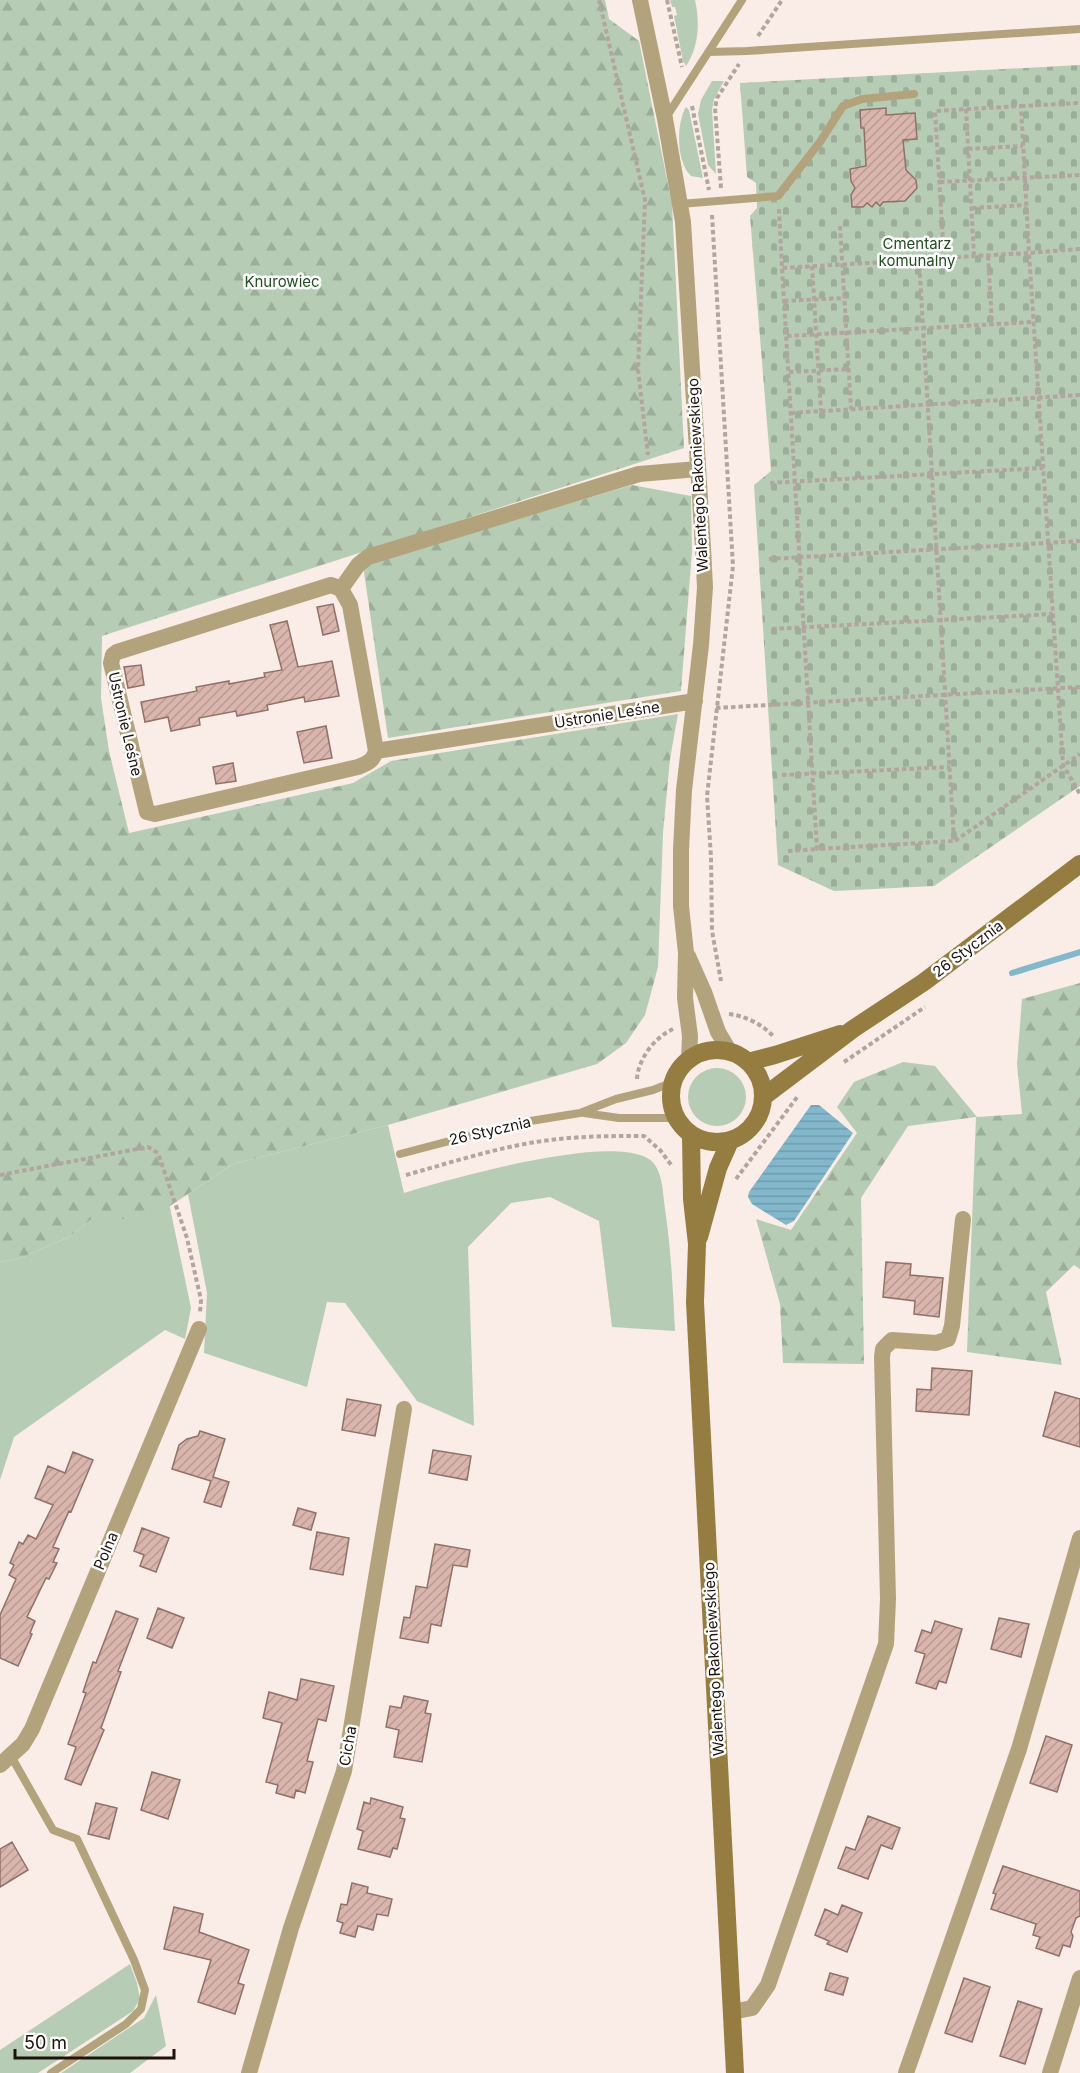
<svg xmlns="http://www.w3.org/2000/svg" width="1080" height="2073" font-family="Inter,sans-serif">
<defs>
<pattern id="forest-firs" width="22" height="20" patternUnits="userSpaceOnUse" patternTransform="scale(1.5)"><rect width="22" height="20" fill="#b6ccb5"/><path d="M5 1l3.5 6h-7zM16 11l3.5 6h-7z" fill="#9cae9a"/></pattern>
<pattern id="cemetery-stones" width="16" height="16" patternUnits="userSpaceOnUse" patternTransform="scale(1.5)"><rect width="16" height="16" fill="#b6ccb5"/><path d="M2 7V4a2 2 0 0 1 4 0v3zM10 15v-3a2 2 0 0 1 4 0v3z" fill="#9cae9a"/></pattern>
<pattern id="water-rules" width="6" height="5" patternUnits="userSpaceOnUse" patternTransform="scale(1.5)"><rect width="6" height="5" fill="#83b7cc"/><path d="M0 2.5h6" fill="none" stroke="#719cae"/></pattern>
<pattern id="building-hatch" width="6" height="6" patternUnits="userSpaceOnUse" patternTransform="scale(1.5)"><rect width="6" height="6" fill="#d9b5ad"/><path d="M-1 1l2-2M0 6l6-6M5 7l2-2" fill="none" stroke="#ba9b94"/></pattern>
</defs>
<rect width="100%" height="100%" fill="#faece6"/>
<path fill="#b6ccb5" d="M670,0H695C700,22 699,47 686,66L683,61L674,16L677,15L675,7H672Z
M712,81H724L714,99L712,110L716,174L708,165L698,114L701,100Z
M686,107L689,110L703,178L691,176C676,162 676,124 686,107Z
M688 1097a29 29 0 1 1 58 0a29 29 0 1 1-58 0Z
M388,1125L404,1193C444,1181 630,1126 655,1165C663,1177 663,1195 665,1209C671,1250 673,1290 675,1331L612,1327L599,1221L550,1197L511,1203L468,1247L474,1426L417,1401L345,1303L327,1302L307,1387L204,1353L207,1293L188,1194L233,1164Z
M169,1203L191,1308L185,1339L165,1330L14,1437L0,1480V1262L21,1258L69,1237L93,1218Z
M130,1964L137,1983L140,1999L133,2011L38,2073H0V2050Z
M156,1995L166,2046L130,2073H61L144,2018Z"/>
<path fill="url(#forest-firs)" d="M0,0H605L609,19L639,41L672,204L684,448L102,636L101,698L109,751L129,833L353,783L391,761L678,714L670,759L663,833L658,967L645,1015L626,1043L597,1064L388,1125L233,1164L158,1214L125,1219L93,1218L69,1237L21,1258L0,1262Z
M632,485L691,496L692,551L681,691L388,738L363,565Z
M1080,983V1269L1074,1265L1046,1292L1062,1365L967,1352L976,1117L908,1126L861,1198L864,1364L783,1363L780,1304L756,1219L791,1230L857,1133L837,1107L854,1082L903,1062L935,1066L977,1117L1022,1114L1017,1064L1022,999Z"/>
<path fill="url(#cemetery-stones)" d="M1080,65V786L934,886L834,891L778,865L754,485L771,471L750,216L757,208L756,183L747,177L740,83Z"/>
<path fill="url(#water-rules)" d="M811,1105H819L853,1133L794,1221L786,1225L752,1204L748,1197L749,1192Z"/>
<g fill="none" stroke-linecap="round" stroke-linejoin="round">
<path stroke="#83b7cc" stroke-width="6" d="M1012,973L1080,952"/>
</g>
<path fill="url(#building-hatch)" stroke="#917069" stroke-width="1.5" d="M886,108V115L915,113L917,139L903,140L906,170L916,180L917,188L905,201L883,202L880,206L876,202L872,207L867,203L863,207H852L851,195L855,188L851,181L850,169L866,166L864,128H861L860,110Z
M333,604L339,631L323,635L317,607Z
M287,621L298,667L332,661L339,696L305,702L304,697L267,705L268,710L237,716L236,711L199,718L200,725L171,731L168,717L145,722L141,702L197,691L196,687L229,681V684L265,677L264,673L282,670L270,625Z
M141,665L144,685L128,688L124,667Z
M326,726L332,758L304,763L297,732Z
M233,763L236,781L216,784L213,767Z
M886,1262L911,1264L910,1275L943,1278L939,1317L914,1314L915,1301L883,1297Z
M932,1368L972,1371L969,1415L916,1411L917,1389L931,1390Z
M1055,1392L1080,1399V1447L1043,1436Z
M347,1399L381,1405L375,1436L342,1430Z
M200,1431L225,1439L213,1477L229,1482L221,1507L204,1502L211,1481L172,1469L179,1445L187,1439L198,1436Z
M433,1450L471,1456L467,1480L429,1473Z
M73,1452L93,1460L71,1512L69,1511L53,1547L59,1549L53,1562L57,1563L49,1579L46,1578L27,1617L35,1621L30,1633L32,1634L18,1666L0,1658V1615L16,1579L9,1575L14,1565L10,1563L19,1542L23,1544L28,1535L36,1539L53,1505L35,1498L48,1466L65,1473Z
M298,1508L316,1513L311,1530L293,1525Z
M142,1528L169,1538L156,1572L140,1566L144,1555L134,1551Z
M317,1532L349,1538L343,1575L310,1569Z
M435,1544L470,1550L467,1567L453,1565L441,1626L431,1624L428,1643L400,1638L404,1617L410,1618L416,1586L427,1588Z
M158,1608L184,1618L172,1648L147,1638Z
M116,1611L138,1619L118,1671L121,1672L101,1728L104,1730L81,1785L65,1779L76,1747L68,1744L86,1693L83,1692L93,1662L96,1663Z
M999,1618L1029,1624L1021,1657L991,1649Z
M935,1621L962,1629L946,1683L939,1681L936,1689L916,1683L925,1654L915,1651L922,1630L931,1633Z
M301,1679L334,1686L326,1721L318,1719L307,1761L313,1762L305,1793L296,1790L294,1798L276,1793L278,1785L266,1782L282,1723L263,1718L269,1692L297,1700Z
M404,1696L428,1701L425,1713L431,1714L422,1762L394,1757L399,1730L386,1727L390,1706L401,1708Z
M1046,1736L1072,1745L1057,1792L1030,1783Z
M152,1772L180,1780L168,1819L141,1810Z
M371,1798L403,1807L400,1818L405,1819L397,1849L393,1848L390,1857L358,1849L363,1831L357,1829L364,1802L370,1804Z
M96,1803L117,1808L109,1839L88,1834Z
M868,1816L900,1828L892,1849L881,1845L868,1879L838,1868L846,1847L855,1850Z
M12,1842L28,1870L0,1887V1849Z
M1003,1866L1080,1891V1916L1076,1918L1071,1932L1073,1936L1070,1947L1063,1945L1059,1956L1036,1948L1040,1937L1033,1935L1036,1924L991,1909L996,1894L993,1893Z
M352,1883L368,1887L367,1893L392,1899L388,1916L377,1914L373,1930L358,1926L355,1937L340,1933L343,1923L337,1921L341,1904L347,1905Z
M842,1905L862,1913L847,1952L827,1944L829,1941L815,1935L825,1909L838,1915Z
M174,1907L203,1914L199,1932L249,1950L238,1983L244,1985L235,2014L198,2002L211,1960L164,1949Z
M830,1973L848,1978L843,1995L825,1990Z
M964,1978L990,1987L972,2042L945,2033Z
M1018,2001L1042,2009L1025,2064L1000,2056Z"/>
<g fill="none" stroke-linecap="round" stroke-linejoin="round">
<path stroke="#b2a59f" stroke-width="4" stroke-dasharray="4.5 3" stroke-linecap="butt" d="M599,0L645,200L638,370L648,455
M667,0L682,67
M758,36L782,0
M692,106L709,190
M1021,106L1080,103
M966,109L974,256
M968,149L1023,146
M940,182L1080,175
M721,188L715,108L717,98L739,64
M972,208L1026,205
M779,209L782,268L817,849L954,841L919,260L782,268
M712,215L733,566L707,796L711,857L712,931L721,981
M840,226L851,409
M1080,249L1029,253L1063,765L1080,794
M988,256L992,324
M919,260C956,257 992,255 1029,253L1021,106L935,111L944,258
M812,266L821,411
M784,301L844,298
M787,336L1033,322
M789,372L849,369
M791,413L1080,395
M770,483L1043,468
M769,559L1080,541
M772,629L1053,614
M716,708L1080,687
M782,775L950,767
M955,841L1080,754
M788,851L817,849
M729,1014C745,1016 762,1024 773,1036
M844,1062L925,1007
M637,1079C638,1059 655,1037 673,1029
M0,1175L148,1147L158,1153L187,1238L201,1300L200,1313
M406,1175C453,1162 501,1146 550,1140C581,1136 612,1136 644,1136L660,1150L672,1166
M736,1179L798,1096"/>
<path stroke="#b3a37d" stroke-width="8" d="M709,52L747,51L1080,29
M665,119L742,0
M680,204L778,196L820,142L843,106L862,99L914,94
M584,1113L619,1118H677
M400,1154L518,1123L580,1113L616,1099L653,1090L673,1082
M11,1756L53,1830L77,1839L134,1960L145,1990L141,2009L126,2024L51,2073"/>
<path stroke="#b3a37d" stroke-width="16" d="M640,0L665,119L683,222L703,548L705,587L701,645L684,790L681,850V906L686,953L685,998L690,1036L689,1059
M331,585L341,589L350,605L376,751C373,761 368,763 358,767L155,814L147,812L111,663L113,655L117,652Z
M341,589L358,565L368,557L639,474L698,469
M376,751L695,701
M688,956L704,992L718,1032L730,1052
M0,1765L23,1744L32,1729L199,1329
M732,2012L752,2008L768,1985L886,1644L888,1599L882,1357L883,1349L892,1340L936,1343L948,1339L952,1326L963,1219
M249,2073L291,1928L344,1771L404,1409
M906,2073L1019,1749L1080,1538
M1050,2073L1080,1978"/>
<path stroke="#957d42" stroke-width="18" d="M671 1096a46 46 0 1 1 92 0a46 46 0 1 1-92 0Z
M748,1062L775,1055L840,1034
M763,1097L853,1029L924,982L1080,864
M691,1135L692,1199L697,1244L695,1302L735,2073
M699,1237L718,1168L730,1141"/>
</g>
<g text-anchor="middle" stroke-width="5" stroke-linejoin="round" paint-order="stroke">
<g font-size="15" fill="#204e1f" stroke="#fff">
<text x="917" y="249">Cmentarz<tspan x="917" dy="17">komunalny</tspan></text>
<text x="282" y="287">Knurowiec</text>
</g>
<g font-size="15" fill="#1e120d" stroke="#fff">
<text transform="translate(698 475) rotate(-93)" y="5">Walentego Rakoniewskiego</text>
<text transform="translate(607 715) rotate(-9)" y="5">Ustronie Leśne</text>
<text transform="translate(125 724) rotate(77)" y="5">Ustronie Leśne</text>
<text transform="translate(968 949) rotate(-37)" y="5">26 Stycznia</text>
<text transform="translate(490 1131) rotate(-13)" y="5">26 Stycznia</text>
<text transform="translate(106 1551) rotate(-67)" y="5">Polna</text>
<text transform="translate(714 1659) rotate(-93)" y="5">Walentego Rakoniewskiego</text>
<text transform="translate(348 1746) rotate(-80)" y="5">Cicha</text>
</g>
</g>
<path d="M15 2049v9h159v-9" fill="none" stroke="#1e120d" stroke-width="3"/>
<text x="24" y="2049" font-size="18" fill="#1e120d" stroke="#ffffff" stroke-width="4.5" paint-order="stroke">50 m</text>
</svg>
